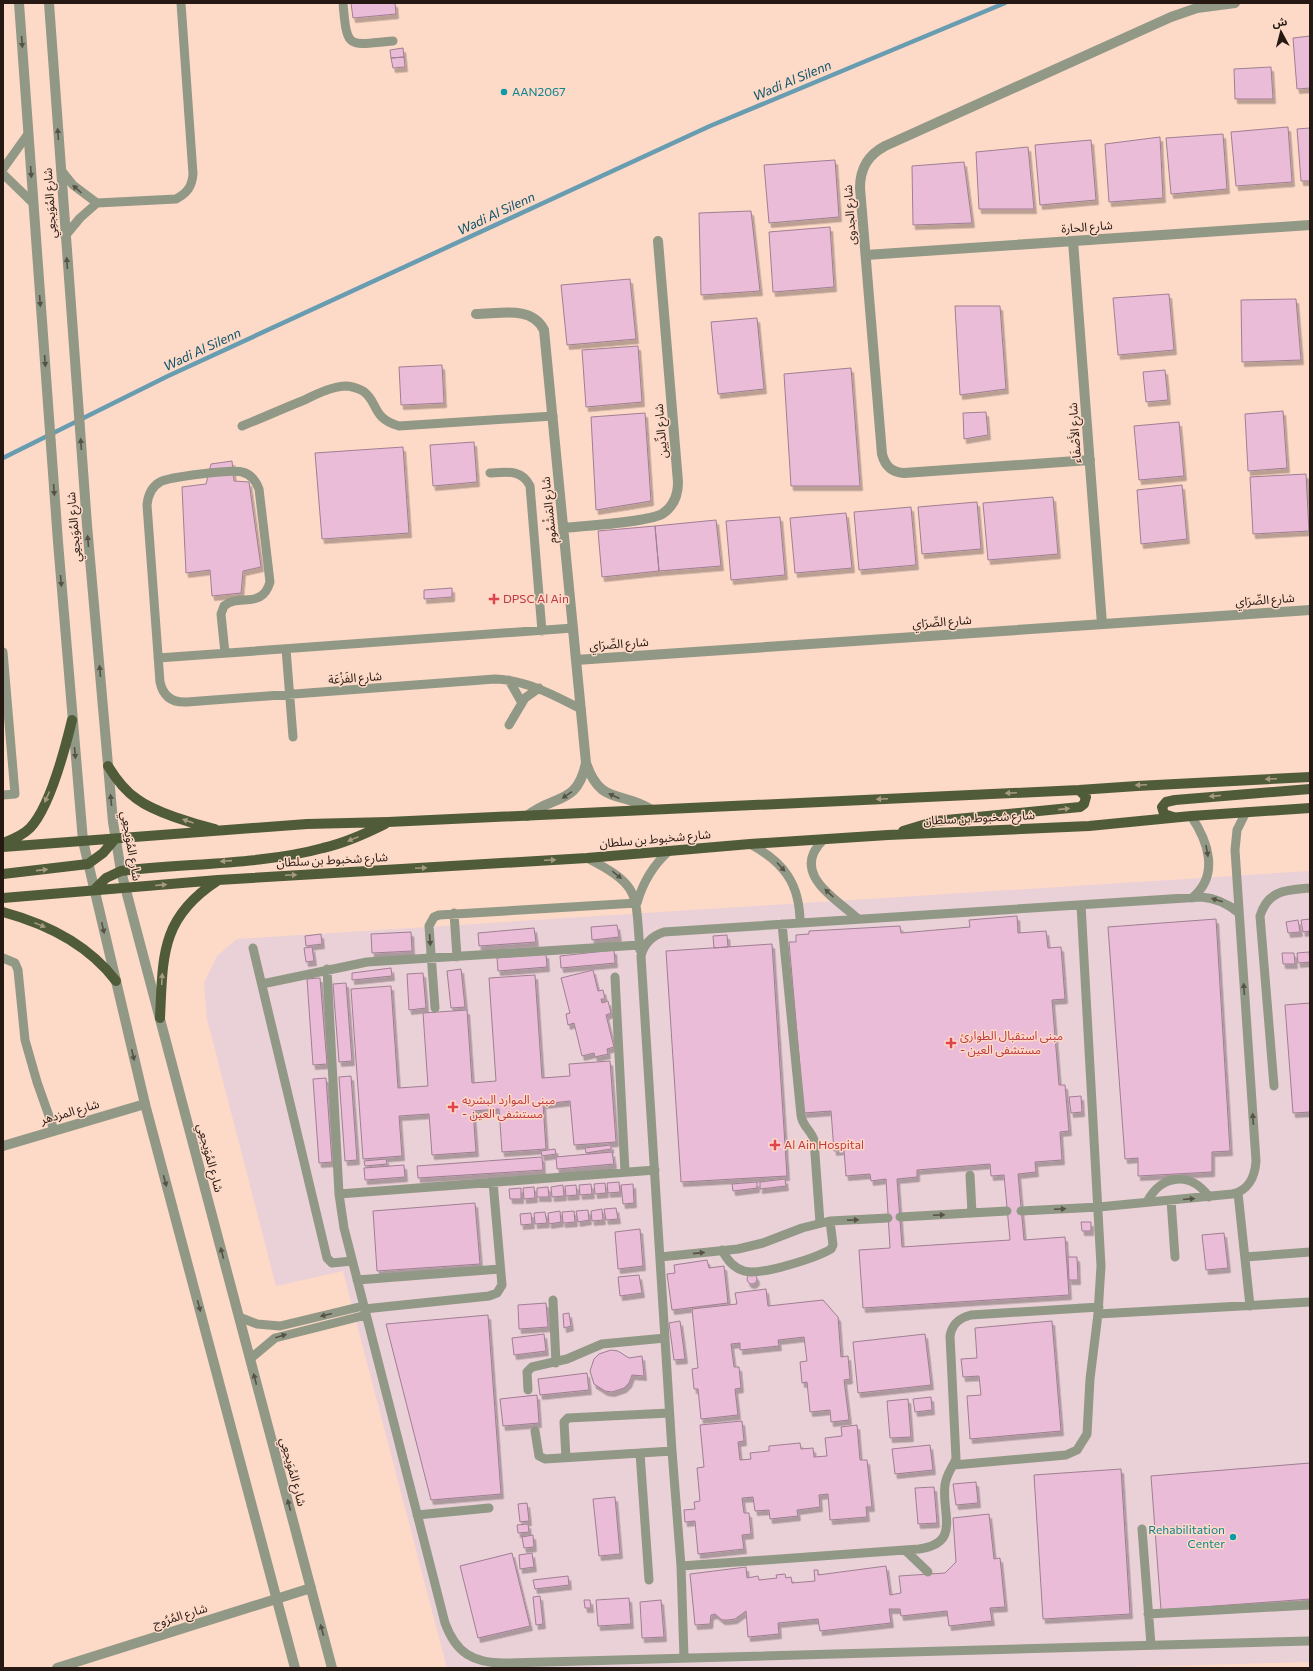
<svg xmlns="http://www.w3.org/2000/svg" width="1313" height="1671" font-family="Commissioner,'Noto Sans Arabic',sans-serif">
<defs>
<filter id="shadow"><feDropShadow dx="2.5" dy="4.5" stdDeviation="0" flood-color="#0004"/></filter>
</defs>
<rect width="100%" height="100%" fill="#fdd9c7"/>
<path fill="#ead0d7" d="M1310,871V1662L1085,1668H447L343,1271L276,1286L207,1019L204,983L217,956L237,939Z"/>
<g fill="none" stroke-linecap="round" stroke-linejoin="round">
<path stroke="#689cb1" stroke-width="4.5" d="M3,458L168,376L710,126L1005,3"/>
</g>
<path fill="#eabcd7" stroke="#9f7f92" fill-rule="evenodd" filter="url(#shadow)" d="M351,3H395L396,14L353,18Z
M1310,36V88L1297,89L1293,38Z
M403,48L404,57L391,58L390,50Z
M404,57L405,67L393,68L391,58Z
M1271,67L1273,99H1235L1234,69Z
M1288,127L1292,182L1236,186L1231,132Z
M1310,128V181H1301L1297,129Z
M1223,134L1227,189L1171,194L1166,138Z
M1160,137L1163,198L1109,202L1105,144Z
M1091,140L1096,200L1040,205L1035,145Z
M1028,147L1034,209H979L976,152Z
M835,160L839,217L769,223L764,165Z
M964,162L972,223L913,225L912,166Z
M751,211L760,291L701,295L699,213Z
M830,227L834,287L773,292L769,232Z
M630,279L636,339L567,345L561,285Z
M1169,294L1174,350L1118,355L1113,298Z
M1296,299L1301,360L1242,362L1241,300Z
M955,306H1000L1006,389L960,395Z
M757,318L764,389L718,394L711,322Z
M638,346L642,402L586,407L582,350Z
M442,365L444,403L401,405L399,367Z
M851,368L860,486H791L784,374Z
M1165,370L1168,400L1146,402L1143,372Z
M1283,411L1287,468L1248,471L1245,414Z
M986,412L988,435L964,439L963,413Z
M645,413L651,501L596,510L591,417Z
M1179,422L1184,476L1139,480L1134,426Z
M474,442L477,482L433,486L430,445Z
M403,447L409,533L322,539L315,453Z
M232,461L234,481L249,482L261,567L243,571L241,593L212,596L210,570L186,573L182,487L206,484L211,464Z
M1306,474L1309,531L1253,534L1250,477Z
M1182,485L1187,539L1141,544L1137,490Z
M1053,497L1058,554L988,560L983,503Z
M977,502L981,549L922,554L918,507Z
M911,507L916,565L859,570L854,512Z
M846,513L852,568L795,573L790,518Z
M780,517L785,575L731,580L726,521Z
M716,520L721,566L659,571L655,526Z
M655,526L659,571L602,577L598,531Z
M452,588V597L424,599V590Z
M1017,916L1018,933L1046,931L1048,948L1061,947L1065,999L1052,1000L1059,1085H1065L1069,1131L1060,1132L1062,1160L1035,1162L1036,1172L1018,1174L1024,1240L1065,1237L1069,1295L863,1308L859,1250L890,1248L886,1179L871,1181L870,1174L846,1176L844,1150L834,1151L831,1111L804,1113L789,942H796V935L809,934V931L900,926L901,933L970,927L969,920ZM990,1164L991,1176L1004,1175L1010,1240L902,1247L897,1179L917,1177V1170Z
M1216,919L1230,1151L1212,1152V1172L1138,1176V1158L1125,1159L1108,927Z
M1310,919V931L1303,932L1301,920Z
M1298,920L1300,932L1288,933L1286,922Z
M617,925L619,937L592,940L591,927Z
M534,928L536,942L479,946L478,933Z
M411,932L412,951L372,953L371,934Z
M321,934L322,944L306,946L305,936Z
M727,935L728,947L714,948L713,936Z
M772,944L787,1176L681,1182L666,951Z
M312,947L314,961L306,962L304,948Z
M614,950L615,963L561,968L560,956Z
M1309,952L1310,962L1298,963L1297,953Z
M1282,953H1294L1295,964H1283Z
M546,954L547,967L498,971L497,958Z
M391,968L392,976L352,980V973Z
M461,969L465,1007L451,1008L447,971Z
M593,970L598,991L603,990L605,999H601L602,1003L608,1001L611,1013L606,1015L614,1047L607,1049L608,1054L595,1057L594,1053L582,1056L574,1023L568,1025L566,1014L570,1013L561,978Z
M423,973L426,1008L409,1010L407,974Z
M535,975L542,1078L570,1076L569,1064L610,1061L616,1142L574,1145L570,1101L543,1104L546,1149L502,1152L499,1109L473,1111L476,1152L432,1155L429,1114L399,1116L402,1156L363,1159L351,989L391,986L398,1088L428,1086L423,1013L467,1010L472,1083L496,1081L489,978Z
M320,978L327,1064L313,1065L307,979Z
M346,983L352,1061L339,1062L333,984Z
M1310,1003V1112L1293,1113L1285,1005Z
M351,1076L357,1160L345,1161L339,1077Z
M326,1078L332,1162L319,1163L313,1079Z
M1081,1096L1082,1112L1071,1113L1069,1097Z
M611,1145V1149L586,1153L585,1148Z
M555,1149L556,1154L542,1156L541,1151Z
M612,1152L614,1164L557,1169L556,1157Z
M542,1157L543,1170L418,1178L417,1166Z
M386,1159L387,1164L365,1166L364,1161Z
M404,1165L405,1177L365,1180L364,1168Z
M785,1179L786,1186L760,1189V1182Z
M619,1182L620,1192L608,1193L607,1183Z
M757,1182V1188L733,1191L732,1184Z
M605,1183L606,1193L595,1194L594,1184Z
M591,1184L592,1194L580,1195L579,1185Z
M633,1184L634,1203L623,1204L621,1185Z
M563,1185L564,1196L552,1197L551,1187Z
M576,1185L577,1195L566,1196L565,1186Z
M534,1187L535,1198L524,1199L523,1188Z
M548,1187L549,1197H537V1188Z
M521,1188V1199H510L509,1189Z
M475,1203L480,1264L377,1271L373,1211Z
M616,1208L618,1219L606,1220L604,1209Z
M602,1209L603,1220L592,1221L591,1211Z
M588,1210L589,1220L578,1222L576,1211Z
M560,1211L561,1222L549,1224L548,1213Z
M574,1211L575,1222L563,1223L562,1212Z
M545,1212L547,1223L535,1224L534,1213Z
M531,1213L532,1224L521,1225L520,1214Z
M1081,1222H1091V1231H1082Z
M640,1229L643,1266L618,1269L615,1232Z
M1224,1233L1228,1268L1206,1270L1202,1235Z
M1068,1257H1077L1078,1280H1069Z
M707,1260L709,1268L724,1266L728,1303L672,1310L667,1274L675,1273L674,1265Z
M747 1279a5 5 0 1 1 10 0a5 5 0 1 1-10 0Z
M639,1275L642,1293L620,1296L618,1277Z
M766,1289L768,1306L823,1300L838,1317L841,1357L848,1356L850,1379L844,1380L849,1420L831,1422L830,1410L810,1412L807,1382L802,1383L800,1362L807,1361L804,1337L778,1340L779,1346L740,1350V1343L731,1344L734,1367H739L741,1388L735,1389L738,1415L701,1419L698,1389H694L692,1369L698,1368L692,1309L737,1304L735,1293Z
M546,1303L548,1327L519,1329L518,1305Z
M569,1313L571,1326L564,1328L563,1314Z
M488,1315L501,1494L431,1500L386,1324Z
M680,1321L685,1359L674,1360L669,1323Z
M1052,1321L1061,1431L970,1439L967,1396L981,1395L979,1376L963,1377L961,1359L977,1358L975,1328Z
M544,1334L546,1351L514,1355L512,1338Z
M925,1334L931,1385L858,1393L853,1342Z
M611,1350L618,1351L629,1358L642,1356L644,1376L632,1375L629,1383L624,1388L612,1392L605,1391L594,1384L590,1371L594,1359L599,1354Z
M587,1373L589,1390L540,1395L538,1379Z
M537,1395L539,1423L503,1426L500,1399Z
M931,1397L932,1410L915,1412L913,1399Z
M908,1399L911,1437L890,1438L887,1401Z
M742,1421L744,1441L738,1442L740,1460L751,1459L750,1453L769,1451V1446L800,1443L801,1449L813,1448L814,1457L827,1456L825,1438L842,1436L841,1427L857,1425L860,1460H867L872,1507H866L867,1517L830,1520L828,1494L819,1495L820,1507L797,1510L798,1516L770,1519L769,1510L755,1511L753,1497L742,1498L744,1513H749L751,1534L742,1535L744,1549L698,1554L695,1521L685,1522L684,1510L695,1509L694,1502L700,1501L697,1468L704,1467L700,1425Z
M930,1445L933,1470L895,1474L892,1449Z
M1310,1463V1599L1161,1610L1151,1476Z
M1121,1469L1130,1614L1043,1619L1034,1475Z
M976,1482L978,1503L956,1505L953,1484Z
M934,1487L937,1523L918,1524L915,1488Z
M615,1497L620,1554L599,1556L593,1499Z
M527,1503L529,1521L520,1522L518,1504Z
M989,1514L994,1559L1000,1558L1005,1607L990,1608L992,1621L949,1626L947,1611L901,1616L900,1609H889L891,1623L820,1631L818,1619L778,1623L779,1634L748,1637L746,1611L735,1619L728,1620H722L715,1614L711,1615L710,1624L695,1625L690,1574L746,1567L747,1578L758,1576L759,1580L777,1578L776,1575L785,1574L786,1578L791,1577L792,1583L815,1581L814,1570H818V1575L886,1566L890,1595L901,1593L899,1576L945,1573L956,1562L953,1518Z
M528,1524L529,1532L518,1533L517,1525Z
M533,1535L534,1547L524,1548L522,1537Z
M512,1553L530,1626L478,1638L460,1566Z
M532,1553L534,1567L520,1569L519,1555Z
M568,1576L569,1585L535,1589L533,1580Z
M540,1596L543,1624L536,1625L533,1597Z
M629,1598L631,1624L598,1626L596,1600Z
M584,1600H590L591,1608H585Z
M661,1600L664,1637L642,1638L640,1602Z"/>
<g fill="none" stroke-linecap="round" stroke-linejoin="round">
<path stroke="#919885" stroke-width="9" d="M343,3C347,51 348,45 393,41
M3,169L28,134
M61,170L73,185L97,203L176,199C187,193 192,187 193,174L181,3
M3,174L33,203
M65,236L80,218L97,203
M242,426C262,418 282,409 302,401C315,395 330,387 345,386C352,386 357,388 363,391C379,402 371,418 399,426L553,416
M490,473C506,472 522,469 530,486L542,631
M286,649L293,737
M3,652L15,794L3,795
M225,653L221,614L224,606C239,593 262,610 270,582L259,489C256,481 251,474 242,472C233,469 168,477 160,482C151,487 148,495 147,505L160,682C163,696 172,703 187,702L495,679C527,680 553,695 581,709
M158,658L573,628
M509,680L522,703
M509,725L525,698L539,688
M1191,816C1208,841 1220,875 1192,898
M823,840C790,873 834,897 858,919
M750,844C784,862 800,884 800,923
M587,858C642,886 635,894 640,950
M637,903C643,882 652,866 669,851
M454,913L457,957
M782,924L801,1115C802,1126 811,1130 814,1140L820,1223
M253,948L327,1258L332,1263L352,1261
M3,958L15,963L18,970L25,1040L37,1082L54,1130
M327,969L339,1194L344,1228L445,1623C456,1653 473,1663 504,1663L1310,1641
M615,977L625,1172
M262,984L367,962L640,945
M435,1008L429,926L434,917L439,915L637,903
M1274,1086L1260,916C1268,890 1286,890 1310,888
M970,1175L972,1213
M1238,1193L1250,1306
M339,1194L655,1170
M1171,1200L1175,1257
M1147,1202C1161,1174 1191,1171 1209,1197
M1021,1211L1099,1207L1232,1194C1248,1191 1255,1177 1256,1161L1235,850L1237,830L1246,812
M900,1217L1007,1211
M722,1250C727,1260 733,1268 744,1271C760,1276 816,1258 831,1249L833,1245L830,1221
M660,1257L738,1249L763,1243L802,1228L830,1221L888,1218
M1245,1257L1310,1252
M357,1280L500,1269
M553,1300L556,1363
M364,1309L489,1296L497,1293L502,1285L493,1182
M1098,1314L1310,1302
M239,1317L257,1324L280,1326L363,1306
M250,1359L275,1338L366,1315
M528,1390L527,1372L532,1367L567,1359L602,1344L665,1338
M535,1431L539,1456L545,1459L672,1451
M640,1453L649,1580
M566,1458L564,1422L568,1418L669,1413
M954,1465L1066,1455L1077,1450L1087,1434L1090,1379L1098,1314L1101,1266L1081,905
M417,1515L489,1508
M1142,1529L1151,1645
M905,1550L928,1572
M681,1566L919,1549C962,1543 941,1513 945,1485C946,1475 952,1468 956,1459L950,1336C952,1324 959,1318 971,1315L1099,1307
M1148,1614L1310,1605
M684,1657L681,1566L672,1451L641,956C644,943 652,936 664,932L1201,897C1216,898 1227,903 1239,913"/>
<path stroke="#919885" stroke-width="10" d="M1073,241L1102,624
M866,255L1310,225
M476,314C499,314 532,305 544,330L586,763C600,805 621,791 650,809
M1090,460L904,473C891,472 885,466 882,454L860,188C860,168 868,155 885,146L1171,17L1197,8L1235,3
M563,528C583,526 648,522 662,514C673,507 678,495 678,482L658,241
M576,660L1310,610
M527,816C554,794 577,806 586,763
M3,1146L145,1104
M57,1668L311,1588"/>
<path stroke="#919885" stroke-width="10" d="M19,3L58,542L83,841L145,1104L295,1668
M49,3L87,525L113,822L121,871L134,921L332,1668"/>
<path stroke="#505b39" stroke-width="10" d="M108,766C116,779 125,791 137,799C154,812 194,824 215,829
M1173,817L1164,814L1162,807L1166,802L1175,800L1310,789
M903,831L936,821L1080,807L1084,804L1086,797L1079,790
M3,843C13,839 22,836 30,828C50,807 65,749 72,720
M3,847L307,824L388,822L1079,790L1137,786L1310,777
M3,874L88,864L103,853L115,839
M94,890L106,878L121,871C186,863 261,865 323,848C345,843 365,834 385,824
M3,898L218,880L587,858L750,844L888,835L1089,826L1191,816L1310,808
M3,912C47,924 88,944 116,981
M160,1018C163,957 160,918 217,881"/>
</g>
<defs><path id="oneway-solid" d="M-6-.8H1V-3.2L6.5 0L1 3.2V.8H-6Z"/></defs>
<g fill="#565246">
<use href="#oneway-solid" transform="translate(22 42) rotate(86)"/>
<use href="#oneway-solid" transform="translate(58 134) rotate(-94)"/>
<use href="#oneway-solid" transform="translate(31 172) rotate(86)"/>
<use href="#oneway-solid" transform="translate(77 189) rotate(-138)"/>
<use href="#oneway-solid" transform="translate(67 263) rotate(-94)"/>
<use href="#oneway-solid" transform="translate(40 301) rotate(86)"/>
<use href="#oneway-solid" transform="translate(45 361) rotate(86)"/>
<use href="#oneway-solid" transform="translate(81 444) rotate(-94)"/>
<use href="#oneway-solid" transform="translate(54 490) rotate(86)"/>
<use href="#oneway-solid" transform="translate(88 541) rotate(-95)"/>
<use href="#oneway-solid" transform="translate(61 581) rotate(85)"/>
<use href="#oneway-solid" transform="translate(100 671) rotate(-95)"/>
<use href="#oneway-solid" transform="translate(75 753) rotate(85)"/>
<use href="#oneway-solid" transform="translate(567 795) rotate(145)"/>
<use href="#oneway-solid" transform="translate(614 796) rotate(-156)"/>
<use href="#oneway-solid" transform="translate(111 800) rotate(-95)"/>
<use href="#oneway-solid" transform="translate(1207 851) rotate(80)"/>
<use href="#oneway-solid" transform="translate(781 867) rotate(48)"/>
<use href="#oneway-solid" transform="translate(617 875) rotate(39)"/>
<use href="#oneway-solid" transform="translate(829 893) rotate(-137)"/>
<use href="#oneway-solid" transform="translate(1217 900) rotate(-162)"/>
<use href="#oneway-solid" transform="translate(103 928) rotate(77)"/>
<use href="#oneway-solid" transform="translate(430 940) rotate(86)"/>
<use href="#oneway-solid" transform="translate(1244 989) rotate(-94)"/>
<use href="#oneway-solid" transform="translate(133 1055) rotate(77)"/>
<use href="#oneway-solid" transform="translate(1253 1119) rotate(-94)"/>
<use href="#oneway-solid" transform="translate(165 1181) rotate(75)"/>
<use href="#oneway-solid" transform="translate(1189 1199) rotate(-5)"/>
<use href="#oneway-solid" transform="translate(1060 1209) rotate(-3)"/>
<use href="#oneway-solid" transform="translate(939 1215) rotate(-3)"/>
<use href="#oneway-solid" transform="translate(853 1220) rotate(-3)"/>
<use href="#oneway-solid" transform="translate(222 1253) rotate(-105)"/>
<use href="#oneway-solid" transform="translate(699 1253) rotate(-6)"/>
<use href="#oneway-solid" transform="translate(199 1306) rotate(75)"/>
<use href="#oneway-solid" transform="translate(326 1315) rotate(166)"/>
<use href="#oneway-solid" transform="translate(281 1336) rotate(-17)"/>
<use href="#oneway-solid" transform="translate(255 1379) rotate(-105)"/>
<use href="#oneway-solid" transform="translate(289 1505) rotate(-105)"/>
<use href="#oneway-solid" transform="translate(322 1630) rotate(-105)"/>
</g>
<g fill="#a69a80">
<use href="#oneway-solid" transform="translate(1271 779) rotate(177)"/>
<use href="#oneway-solid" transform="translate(1141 785) rotate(177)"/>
<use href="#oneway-solid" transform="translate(1011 793) rotate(177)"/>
<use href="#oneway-solid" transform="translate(1215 796) rotate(175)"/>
<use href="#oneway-solid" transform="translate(47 797) rotate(114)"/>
<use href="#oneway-solid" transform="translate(882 799) rotate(177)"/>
<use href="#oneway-solid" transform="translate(1064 809) rotate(-6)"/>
<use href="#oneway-solid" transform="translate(188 821) rotate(-161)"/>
<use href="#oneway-solid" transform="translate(353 839) rotate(158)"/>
<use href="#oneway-solid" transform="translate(550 860) rotate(-3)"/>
<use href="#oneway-solid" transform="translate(226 861) rotate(176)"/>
<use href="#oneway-solid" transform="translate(421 868) rotate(-3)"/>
<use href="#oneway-solid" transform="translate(42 870) rotate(-6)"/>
<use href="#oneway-solid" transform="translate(291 875) rotate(-3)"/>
<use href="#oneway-solid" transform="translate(161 885) rotate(-5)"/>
<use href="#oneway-solid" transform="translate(40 925) rotate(22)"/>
<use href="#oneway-solid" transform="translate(162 979) rotate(-87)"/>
</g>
<g fill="#0f9aa8" stroke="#fdd9c7" stroke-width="1.5">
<circle cx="504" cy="92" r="4"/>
<circle cx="1233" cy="1537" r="4"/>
</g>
<g fill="#e0444e" stroke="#fdd9c7" stroke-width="1.5">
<path d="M492 593h4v4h4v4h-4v4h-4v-4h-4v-4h4z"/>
<path d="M949 1037h4v4h4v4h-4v4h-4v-4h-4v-4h4z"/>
<path d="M451 1101h4v4h4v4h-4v4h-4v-4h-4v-4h4z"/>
<path d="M773 1139h4v4h4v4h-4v4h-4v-4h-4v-4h4z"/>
</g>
<g text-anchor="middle" stroke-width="3" stroke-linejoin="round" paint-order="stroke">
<g font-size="12" fill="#0d838f" stroke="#fdd9c7" text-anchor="start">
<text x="512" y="96">AAN2067</text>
<text x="1225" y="1534" text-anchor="end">Rehabilitation<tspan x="1225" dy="14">Center</tspan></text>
</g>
<g font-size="12" fill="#261913" stroke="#fdd9c7">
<text transform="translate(50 203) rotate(-94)" y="4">شارع المُوَيجعِي</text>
<text transform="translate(850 215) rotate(-94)" y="4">شارع الجدوى</text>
<text transform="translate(1087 227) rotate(-4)" y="4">شارع الحارة</text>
<text transform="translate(661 431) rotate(-95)" y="4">شارع الدِّيين</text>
<text transform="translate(1075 433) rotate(-94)" y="4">شارع الأَصْفَاء</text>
<text transform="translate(549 510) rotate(-96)" y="4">شارع المَشْمُوم</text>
<text transform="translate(74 527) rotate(-95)" y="4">شارع المُوَيجعِي</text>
<text transform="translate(1265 600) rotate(-4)" y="4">شارع الصِّرَاي</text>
<text transform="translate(942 622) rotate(-4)" y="4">شارع الصِّرَاي</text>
<text transform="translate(619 644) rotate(-4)" y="4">شارع الصِّرَاي</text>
<text transform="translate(355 678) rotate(-4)" y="4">شارع الفَزْعَة</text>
<text transform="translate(979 818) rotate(-3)" y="4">شارع شخبوط بن سلطان</text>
<text transform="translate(655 839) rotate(-5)" y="4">شارع شخبوط بن سلطان</text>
<text transform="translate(131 846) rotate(80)" y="4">شارع المُوَيجعِي</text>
<text transform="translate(332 860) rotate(-3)" y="4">شارع شخبوط بن سلطان</text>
<text transform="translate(70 1112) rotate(-16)" y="4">شارع المزدهر</text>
<text transform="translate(210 1158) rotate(75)" y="4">شارع المُوَيجعِي</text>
<text transform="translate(293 1472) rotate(75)" y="4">شارع المُوَيجعِي</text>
<text transform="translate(180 1616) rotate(-17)" y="4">شارع المُرُوج</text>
</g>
<g font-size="12" fill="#be3a42" stroke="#fdd9c7" text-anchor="start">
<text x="503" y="603">DPSC Al Ain</text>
<text x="960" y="1040">مبنى استقبال الطوارئ<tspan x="960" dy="14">- مستشفى العين</tspan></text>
<text x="462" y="1104">مبنى الموارد البشريه<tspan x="462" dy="14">- مستشفى العين</tspan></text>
<text x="784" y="1149">Al Ain Hospital</text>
</g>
<g font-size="13" font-style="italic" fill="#0a5369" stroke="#fdd9c7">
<text transform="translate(792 80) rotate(-23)" y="5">Wadi Al Silenn</text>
<text transform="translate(496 213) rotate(-25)" y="5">Wadi Al Silenn</text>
<text transform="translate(202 349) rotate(-25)" y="5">Wadi Al Silenn</text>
</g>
</g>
<rect width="1313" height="1671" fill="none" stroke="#261913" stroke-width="8"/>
<g transform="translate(1281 32) rotate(353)" stroke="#fdd9c7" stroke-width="3" paint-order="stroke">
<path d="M0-3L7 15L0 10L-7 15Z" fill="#261913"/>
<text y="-6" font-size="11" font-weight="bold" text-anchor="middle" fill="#261913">ش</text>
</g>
</svg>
